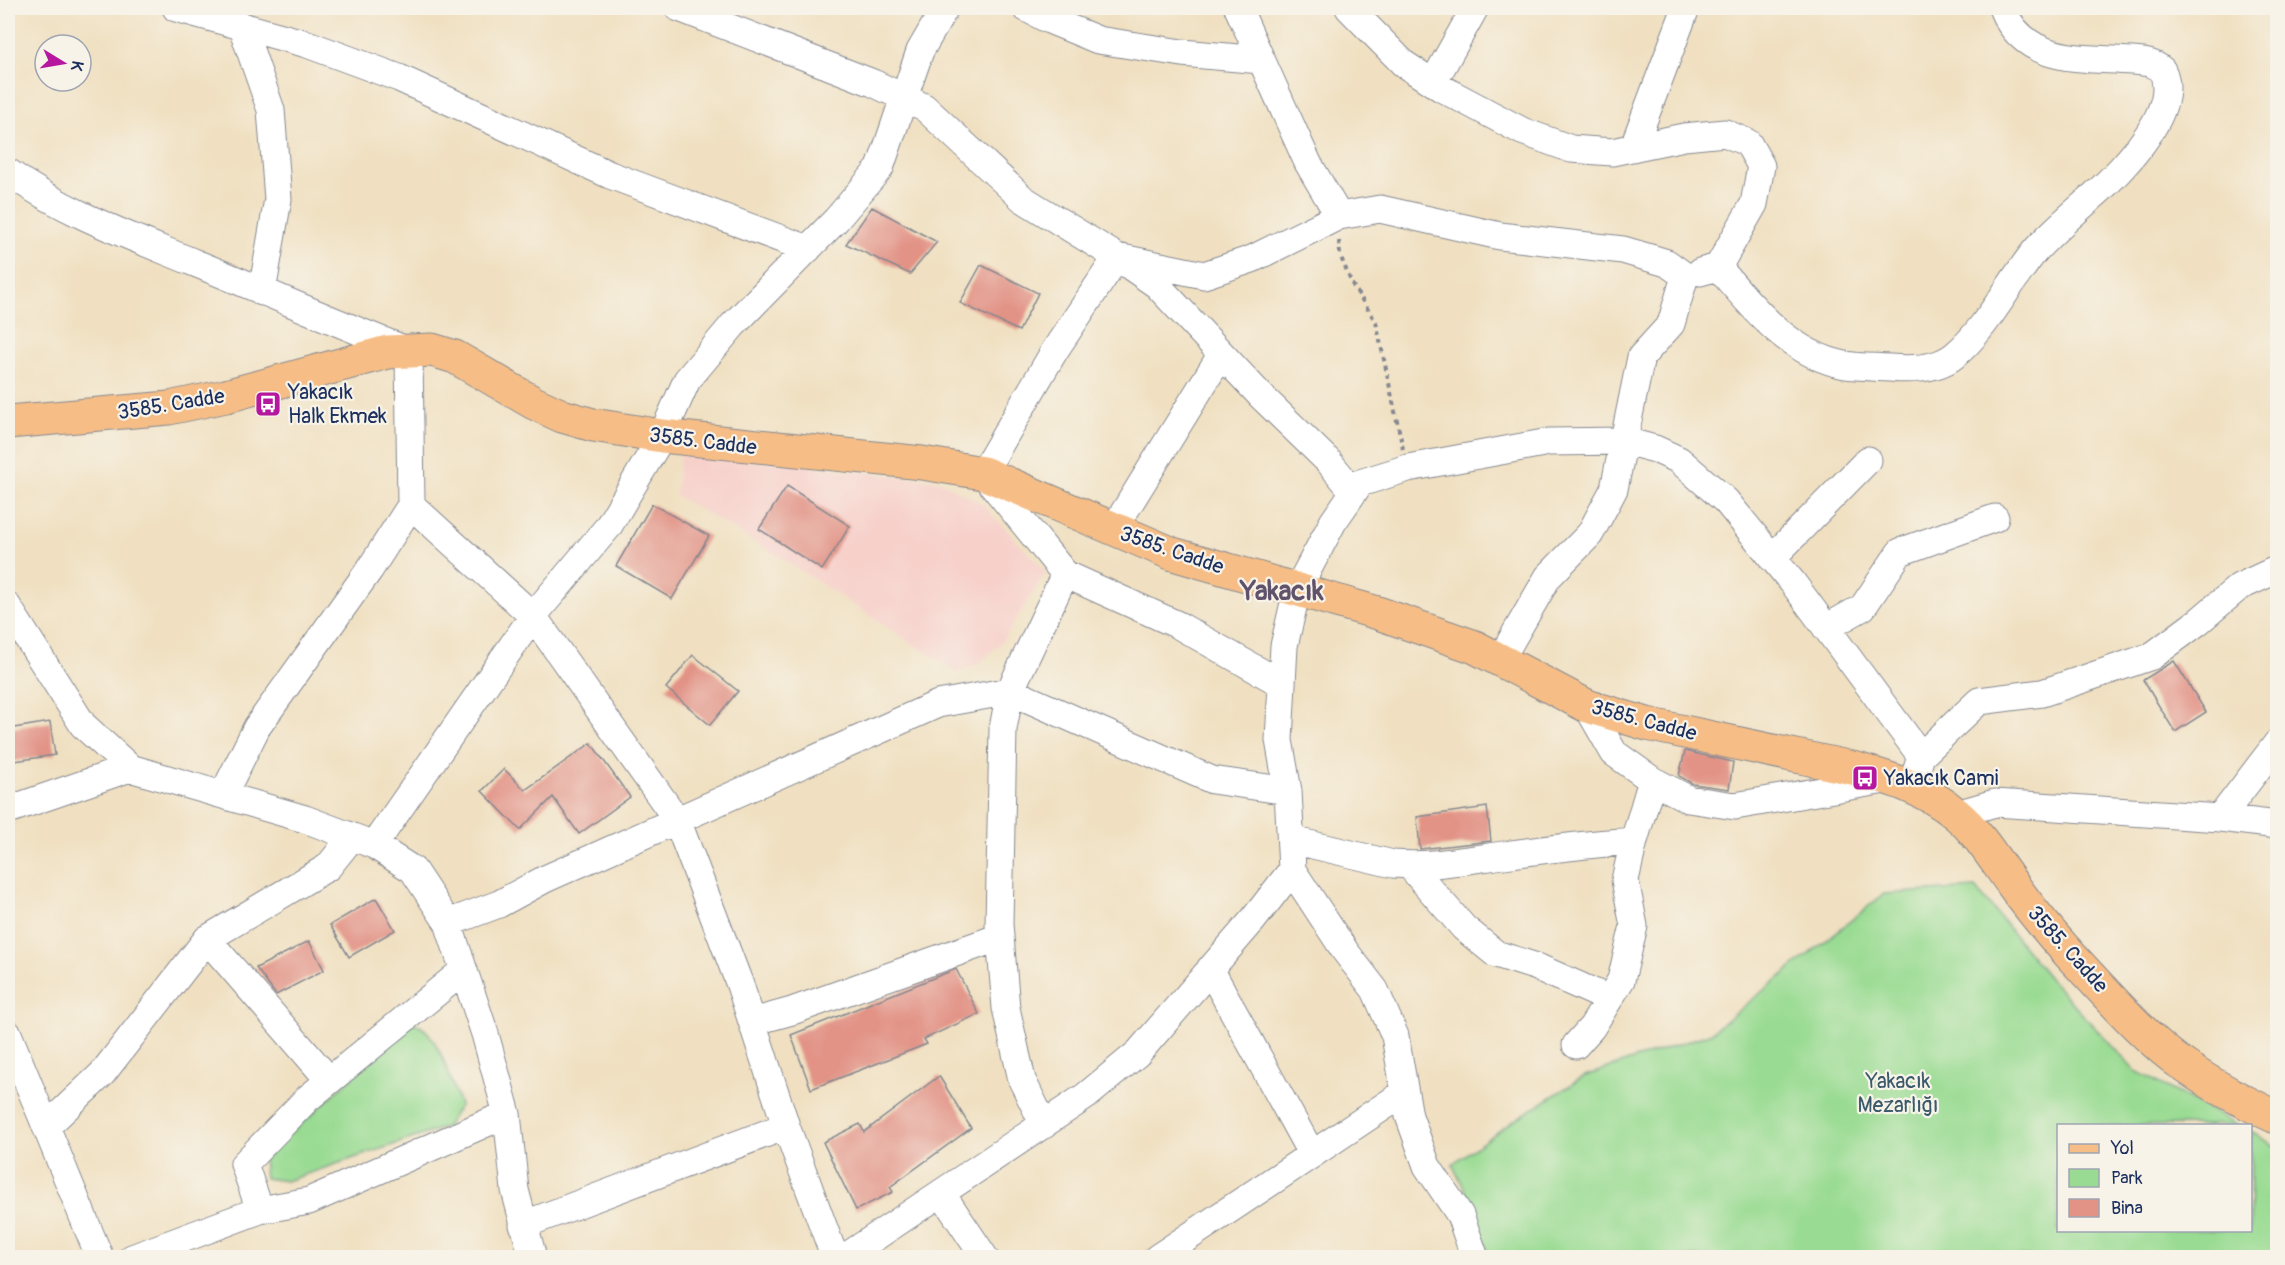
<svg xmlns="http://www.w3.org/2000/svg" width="2285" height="1265" font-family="Pangolin,sans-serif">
<rect width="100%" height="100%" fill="#f7f3e8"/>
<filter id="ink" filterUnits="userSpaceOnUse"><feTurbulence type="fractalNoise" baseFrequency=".0167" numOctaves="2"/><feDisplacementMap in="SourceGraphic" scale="12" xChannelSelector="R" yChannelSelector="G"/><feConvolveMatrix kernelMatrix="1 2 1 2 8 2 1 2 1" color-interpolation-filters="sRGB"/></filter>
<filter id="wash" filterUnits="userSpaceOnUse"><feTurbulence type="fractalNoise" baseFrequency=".008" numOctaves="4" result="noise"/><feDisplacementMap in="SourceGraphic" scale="24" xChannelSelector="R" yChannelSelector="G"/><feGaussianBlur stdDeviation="1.35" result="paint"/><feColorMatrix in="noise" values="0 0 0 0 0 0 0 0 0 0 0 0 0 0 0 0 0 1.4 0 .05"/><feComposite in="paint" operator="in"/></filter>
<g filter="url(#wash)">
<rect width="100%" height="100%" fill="#f0e0c1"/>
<path fill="#f7d0ca" d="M680,455L765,461L940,481L982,504L1046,572L1002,641L981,662L958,673L775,554L675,495Z"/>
<path fill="#99db92" stroke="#5a8578" stroke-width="1.5" d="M1976,888L2049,978L2134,1070L2238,1125L2058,1126V1230H2250L2251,1132L2277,1147V1257H1489L1475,1210L1452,1164L1513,1121L1585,1076L1709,1034L1884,894Z
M412,1023C436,1024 452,1085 460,1105L446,1127L286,1181L265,1178L263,1159Z"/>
<g id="blocks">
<path fill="#e29386" d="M872,207L937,242L910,274L846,244Z
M981,265L1038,293L1019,331L960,303Z
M787,486L850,526L822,570L759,529Z
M652,504L709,536L672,599L616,566Z
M693,655L738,691L710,725L666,688Z
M2174,661L2206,712L2175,732L2143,680Z
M50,722L55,755L8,762V729Z
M591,743L630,797L579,834L553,797L520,830L482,791L504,769L525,790Z
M1685,751L1733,762L1729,789L1693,784L1679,776Z
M1487,807L1491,841L1420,849L1417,817Z
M376,898L395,930L349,957L330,925Z
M309,941L324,970L276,995L256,968Z
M956,969L979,1014L924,1039L927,1044L811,1089L791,1035Z
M939,1076L971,1128L890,1187L893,1192L856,1210L823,1142L860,1124L864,1132Z"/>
</g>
</g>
<g filter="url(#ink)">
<use href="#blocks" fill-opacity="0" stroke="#868890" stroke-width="1.5"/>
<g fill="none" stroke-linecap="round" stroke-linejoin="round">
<defs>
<path id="minor" d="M176,8L307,44L399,78L610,175L808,249
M679,8L873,83L924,107L1023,199L1117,257L1157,285L1261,396L1329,462L1354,492
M1026,8L1047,19L1098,40L1182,53L1261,60
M1238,8L1308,163L1339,216
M1349,8L1404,64L1441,88L1522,131L1571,149L1612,152L1684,137L1725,133L1748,143L1761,166L1754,204L1718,267L1700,272
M242,27L271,110L278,199L262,292
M1433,83L1475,8
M1633,148L1686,8
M8,172C65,213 130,236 195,263C267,292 337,324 409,351L411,505L370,569L257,727L223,795
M1718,267C1752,307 1790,355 1845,365C1859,367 1875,367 1890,368C1911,370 1938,369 1955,355C1988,327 2008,284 2035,251C2054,229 2079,209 2101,189C2126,165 2181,108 2162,70C2153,62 2144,62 2132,61C2081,57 2025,65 2002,8
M411,505L533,616L677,820L740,985L786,1126L835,1258
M1113,530L1221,355
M1772,558L1868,460
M8,607L83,725L130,768L305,819L374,845L413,870L448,923L485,1034L507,1114L515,1190L533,1258
M1826,628L1863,607L1900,552L1995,518
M1500,660L1548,577L1590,534L1614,489L1641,357L1671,324L1685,276
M1282,684L1178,625L1065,574L983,473L1055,350L1117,257L1204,275L1252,259L1339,216L1380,209L1500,236L1623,250L1667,263L1685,276
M1587,706L1614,753L1652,780L1688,799L1735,806L1891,779
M1921,756L1979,701L2042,693L2152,656L2199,621L2239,587L2278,569
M8,810L130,768
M1957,814L1995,803L2220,818L2278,825
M2220,818L2278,742
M1292,840L1393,864C1431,867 1467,860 1504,855C1547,849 1590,844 1634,841L1652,780
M374,845L533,616L608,527L662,436L687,380L733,325L836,220L880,168L920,51L945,8
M1409,865L1464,928L1496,954L1537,967L1609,999
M1292,870L1345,951L1375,990L1395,1036L1409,1116L1427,1166L1460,1215L1475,1258
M448,923L499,904L545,879L938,704L1010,691L1212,780L1288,791
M207,939L329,1080
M1210,969L1311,1153
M752,1022L792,1011L1000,937
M8,1034L100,1258
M1576,1045L1592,1027L1621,980L1634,926L1625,880L1634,841
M1044,1125L1022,1080L1006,1008L999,924L1003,729L1010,691L1065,574
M46,1127L102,1074L207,939L328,867L352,837
M942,1194L985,1258
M260,1210L309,1201L507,1114
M523,1225L786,1126
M132,1258L260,1210L244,1164L307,1099L464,970
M844,1258L1086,1096L1138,1053L1253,920L1292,870L1288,791L1279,740L1284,646L1297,590L1333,522L1360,483L1408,468L1549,442L1625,441L1655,449L1679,460L1726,501L1793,583L1921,756L1911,787
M1157,1258L1404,1093"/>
<path id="major" d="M8,422L169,408L226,396L388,352L432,350L455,357L534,403L562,416L593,425L662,436L922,463L983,473L1173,554L1378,613L1475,647L1587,706L1647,724L1857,769C1892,779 1928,790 1956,814C1979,833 1996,862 2013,885C2031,910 2051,934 2071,956C2104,991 2146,1040 2186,1067C2215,1087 2246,1103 2278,1118"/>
</defs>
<use href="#minor" stroke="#868890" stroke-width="29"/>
<use href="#major" stroke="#868890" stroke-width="35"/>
<path stroke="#868890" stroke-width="4" stroke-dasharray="4.5 4.5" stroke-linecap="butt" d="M1339,241L1340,255L1352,284L1376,322L1403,449"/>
<use href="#minor" stroke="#fff" stroke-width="27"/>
<use href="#major" stroke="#f6be86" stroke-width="33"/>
</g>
</g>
<defs>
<symbol id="bus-square" viewBox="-11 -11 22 22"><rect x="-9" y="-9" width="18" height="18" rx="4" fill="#b5179e" stroke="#f7f3e8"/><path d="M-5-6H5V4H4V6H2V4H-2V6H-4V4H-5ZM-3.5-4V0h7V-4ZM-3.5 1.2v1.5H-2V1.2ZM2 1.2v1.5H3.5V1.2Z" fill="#fff"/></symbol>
</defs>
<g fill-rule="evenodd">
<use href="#bus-square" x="253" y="389" width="30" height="30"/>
<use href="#bus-square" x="1850" y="763" width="30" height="30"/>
</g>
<g text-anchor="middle" stroke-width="4.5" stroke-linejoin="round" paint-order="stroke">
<g font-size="21" fill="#1b2f5e" stroke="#f7f3e8" text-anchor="start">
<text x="288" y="399">Yakacık<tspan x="288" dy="24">Halk Ekmek</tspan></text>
<text x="1884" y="785">Yakacık Cami</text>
</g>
<g font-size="21" fill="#1b2f5e" stroke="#f7f3e8">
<text transform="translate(171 404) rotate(-9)" y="7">3585. Cadde</text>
<text transform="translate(703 441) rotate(7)" y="7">3585. Cadde</text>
<text transform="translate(1172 550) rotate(19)" y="7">3585. Cadde</text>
<text transform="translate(1644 720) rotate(15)" y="7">3585. Cadde</text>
<text transform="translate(2068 949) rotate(48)" y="7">3585. Cadde</text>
</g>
<g font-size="21" fill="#3a5a6b" stroke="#f7f3e8">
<text x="1898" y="1088">Yakacık<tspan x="1898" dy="24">Mezarlığı</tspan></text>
</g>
<g font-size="27" font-weight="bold" fill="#61526c" stroke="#f7f3e8">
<text x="1282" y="600">Yakacık</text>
</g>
</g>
<rect width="2285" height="1265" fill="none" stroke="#f7f3e8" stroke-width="30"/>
<rect x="2057" y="1124" width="195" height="108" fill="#f7f3e8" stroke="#9fa5b1" stroke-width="1.5"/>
<rect x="2069" y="1144" width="30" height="9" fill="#f6be86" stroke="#9fa5b1" stroke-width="1.5"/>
<text x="2111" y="1154" font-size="18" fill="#1b2f5e">Yol</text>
<rect x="2069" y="1169" width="30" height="18" fill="#99db92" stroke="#9fa5b1" stroke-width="1.5"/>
<text x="2111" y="1184" font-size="18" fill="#1b2f5e">Park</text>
<rect x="2069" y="1199" width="30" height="18" fill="#e29386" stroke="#9fa5b1" stroke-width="1.5"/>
<text x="2111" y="1214" font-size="18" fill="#1b2f5e">Bina</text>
<g transform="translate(63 63) rotate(101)"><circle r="28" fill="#f7f3e8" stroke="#9fa5b1" stroke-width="1.5"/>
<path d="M0-4.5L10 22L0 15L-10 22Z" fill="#b5179e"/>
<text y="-9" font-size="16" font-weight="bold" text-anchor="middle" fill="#1b2f5e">K</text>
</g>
</svg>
